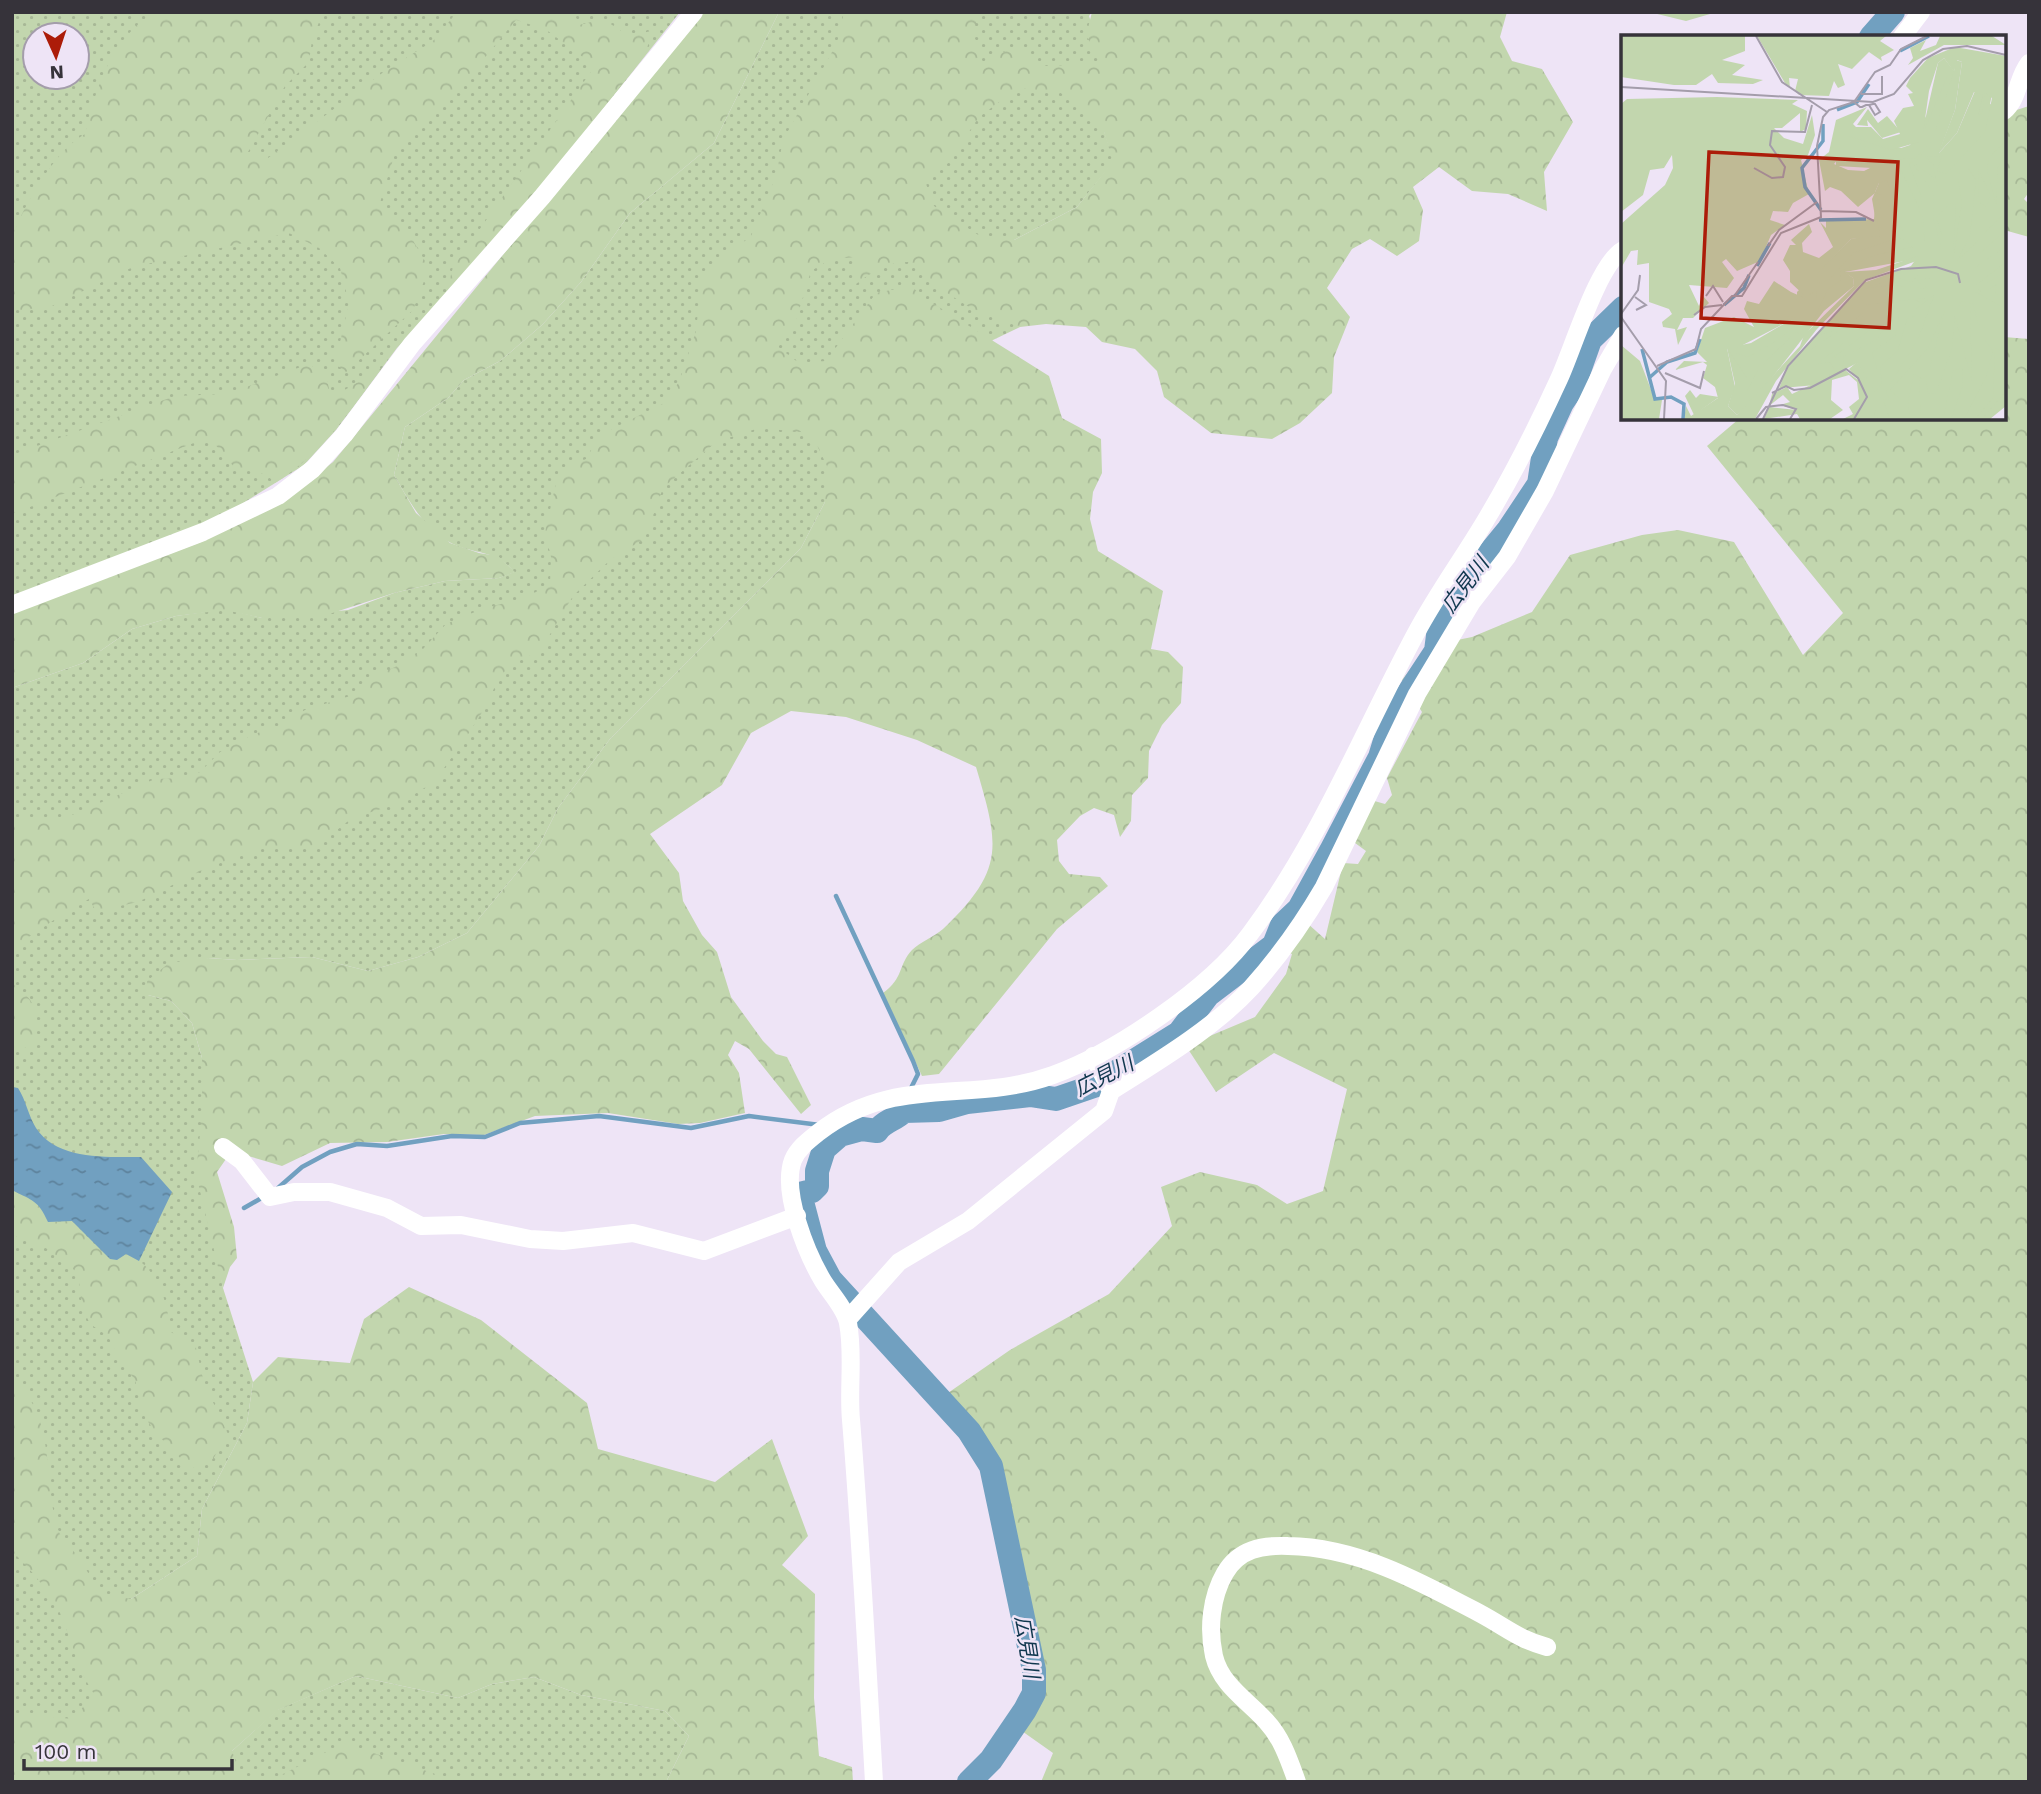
<svg xmlns="http://www.w3.org/2000/svg" width="2041" height="1794" font-family="'Work Sans','Noto Sans JP',sans-serif">
<defs>
<pattern id="grass-dots" width="8" height="8" patternUnits="userSpaceOnUse" patternTransform="scale(1.75)"><rect width="8" height="8" fill="#c2d6ae"/><path d="M2 2h.1M6 6h.1" fill="none" stroke="#a7b896" stroke-width="1.8" stroke-linecap="round"/></pattern>
<pattern id="forest-crowns" width="20" height="18" patternUnits="userSpaceOnUse" patternTransform="scale(1.75)"><rect width="20" height="18" fill="#c2d6ae"/><path d="M2 6a3 3 0 1 1 6 0M12 15a3 3 0 1 1 6 0" fill="none" stroke="#a7b896"/></pattern>
<pattern id="water-ripples" width="26" height="14" patternUnits="userSpaceOnUse" patternTransform="scale(1.75)"><rect width="26" height="14" fill="#71a0c0"/><path d="M2 4q2-2 4 0t4 0M15 11q2-2 4 0t4 0" fill="none" stroke="#5e839d"/></pattern>
</defs>
<rect width="100%" height="100%" fill="#eee4f6"/>
<path fill="url(#grass-dots)" fill-rule="evenodd" d="M12,12H680L546,181L445,298L397,348L336,430L304,465L189,537L12,599ZM35,35H77V77H35Z
M779,12H1092L1089,16L1105,64L1104,131L1114,161L1077,207L1014,240L1020,327L993,340L825,502L801,548L610,739L558,808L539,846L467,933L418,957L368,971L312,957L237,960L208,958L148,995L171,1001L192,1023L202,1058V1114L214,1238L223,1288L253,1382L247,1423L202,1509L197,1556L131,1599L232,1751L277,1710L356,1676L458,1698L492,1684L534,1677L581,1695L665,1711L689,1736L666,1782H12V688L83,663L132,629L176,616L225,609L262,618L348,610L394,593L445,581L499,578L514,572C497,550 477,555 453,544C425,532 408,499 394,475L405,427L448,398L464,380L500,361L542,325L581,282L630,213L714,143Z"/>
<path fill="url(#forest-crowns)" fill-rule="evenodd" d="M155,12H323L312,40L309,62L285,86L248,152L268,158L385,71L433,41L457,12H574L579,25L603,19L629,36L651,31L646,54L546,181L445,298L453,267L595,66L545,29L516,20L467,79L395,153L379,206L408,232L429,268L413,310L346,372L335,364L349,303L340,268L319,248L289,233L133,267L52,306L22,310L12,308C12,293 8,248 12,237C24,205 55,150 85,134C96,88 111,38 155,12Z
M702,12H779L714,143L630,213L581,282L542,325L500,361L464,380L448,398L405,427L394,475L416,513L450,543L479,553L498,556L515,572L499,578L445,581L394,593L317,618H262L225,610L176,616L132,629L83,663L12,688V613L201,542L283,501L333,462Z
M844,12H980L973,32L983,63L1011,48L1022,51L1042,66L1104,64L1086,36L1092,12H1507L1500,37L1512,61L1542,69L1573,122L1544,172L1547,211L1508,194L1472,191L1439,167L1413,187L1423,210L1419,241L1397,256L1370,239L1352,249L1327,288L1350,317L1334,357L1332,393L1300,423L1272,439L1211,433L1164,397L1157,371L1135,349L1102,342L1086,327L1046,324L1020,327L974,310L931,283L910,262C886,261 869,274 851,288L856,257L831,259L811,271L795,323L778,347L799,363L826,361L876,293L911,286L926,299L1049,376L1062,418L1101,439L1102,473L1093,492L1090,519L1098,551L1163,591L1151,649L1168,652L1183,667L1181,703L1162,725L1149,751L1148,778L1132,795L1131,821L1120,837L1114,815L1094,808L1080,816L1057,840L1059,861L1069,874L1100,877L1108,886L1057,929L939,1074L922,1076L883,993C904,978 898,965 912,950C920,942 934,937 943,929C1006,869 999,845 976,767L917,740L846,717L791,711L751,733L722,785L650,834L679,873L683,901L702,935L717,952L731,997L763,1041L776,1054L787,1057L811,1105L801,1114L749,1049L735,1041L728,1055L739,1073L745,1113L700,1123L678,1124L608,1113L535,1116L484,1135L444,1134L387,1142L330,1143L282,1166L245,1155L226,1159L217,1172L234,1227L237,1258L230,1267L223,1288L196,1174L202,1114V1058L192,1023L171,1001L148,995L147,981L169,963L208,958L237,960L312,957L368,971L418,957L467,933L539,846L558,808L610,739L801,548L825,502L827,466L811,433L759,428L716,442L663,488L645,538L609,561L573,596L540,651L510,665L497,681L488,703L465,739L434,782L400,803L352,818L318,845L262,848L209,867L138,902L96,911L89,899C62,912 39,932 12,947V820L37,821L72,815L155,779L185,778L200,772L220,752L252,735L278,726L305,710L363,692L372,678L403,663L423,649L446,624L482,609L527,597L550,584L551,557L545,532L559,470L586,459L600,435L664,403L679,382L696,331L702,275L751,236L776,176L783,140L837,43ZM1018,88L1061,93L1104,132L1113,161L1077,207L1014,240H986L934,206L925,181L948,163L979,117Z
M1649,12H1717L1686,21Z
M2029,106V192L2024,199L2029,204V237L2004,230V114Z
M2004,337L2029,339V1782H1041L1053,1753L1019,1729L1039,1695L1038,1672L997,1468L983,1442L945,1395L1010,1350L1109,1294L1172,1226L1161,1187L1200,1172L1257,1185L1287,1204L1323,1191L1347,1089L1274,1053L1216,1092L1186,1046L1255,1017L1286,974L1292,954L1284,951L1307,923L1325,939L1343,863L1358,864L1366,851L1351,840L1371,800L1385,804L1392,795L1387,778L1422,712L1402,680L1428,646L1472,637L1532,612L1570,555L1642,535L1678,530L1734,542L1803,655L1843,613L1707,446L1740,418H2004Z
M309,364L326,375L331,398L382,368C349,412 323,453 275,483L267,475L234,467L209,437L12,514V455L175,396L227,394Z
M12,983C39,1003 39,1014 35,1046L19,1049L12,1046Z
M12,1190L38,1203L52,1222L72,1221C86,1234 99,1253 116,1260L126,1254C158,1265 167,1302 171,1332L196,1348L204,1383L228,1434L213,1459L191,1469L154,1431L145,1417L135,1380L119,1359L108,1336L90,1324L82,1307L78,1273L48,1249L12,1235Z
M409,1287L481,1320L587,1403L598,1449L715,1482L772,1439L808,1536L782,1565L815,1594L814,1698L819,1756L852,1767L853,1782H666L689,1736L665,1711L581,1695L534,1677L492,1684L458,1698L356,1676L278,1710L232,1751L243,1782H12V1713L73,1719L94,1694C77,1668 72,1640 60,1613C49,1590 30,1569 12,1551V1383C57,1407 43,1491 59,1532C62,1540 70,1546 75,1553C85,1566 92,1580 101,1594L131,1599L197,1556L202,1509L247,1423L253,1382L278,1357L350,1363L364,1319Z
M344,1743L459,1782H274L279,1776Z"/>
<path fill="url(#water-ripples)" d="M12,1087L18,1088C26,1100 28,1115 36,1128C57,1160 105,1157 141,1157L172,1192L139,1261L126,1254L117,1260L110,1259L72,1221L48,1222C38,1200 33,1201 12,1190Z"/>
<g fill="none" stroke-linecap="round" stroke-linejoin="round">
<path stroke="#71a0c0" stroke-width="4.5" d="M836,896L913,1061L918,1074L911,1088
M831,1131L840,1135
M278,1188L302,1167L330,1152L357,1144L387,1146L452,1136L485,1137L520,1123L599,1116L691,1128L749,1116L820,1125
M244,1208L265,1196"/>
<path stroke="#71a0c0" stroke-width="24" d="M1871,37L1893,12
M969,1782L991,1760L1025,1710L1034,1693V1670L991,1466L969,1431L830,1279L815,1251L800,1194L812,1191L817,1186V1171L824,1149L840,1135L862,1129L877,1131C884,1121 895,1120 904,1111L939,1110L967,1102L1030,1095L1056,1099L1094,1086L1179,1033L1208,995L1274,945L1282,925L1299,909L1332,849L1380,757L1392,718L1436,651L1441,612L1509,529L1539,484L1546,438L1562,403L1574,385L1590,340L1623,308"/>
<path stroke="#fff" stroke-width="18" d="M1902,37L1921,12
M2004,111C2019,98 2017,78 2029,63
M12,605L203,532L278,496L313,469L344,435L412,344L542,197L694,12
M1111,1091C1157,1062 1214,1028 1251,988C1279,957 1303,923 1324,887L1417,694L1472,602L1507,557L1545,491L1603,369L1623,335
M223,1147L242,1161L270,1197L294,1192H330L387,1208L421,1226L461,1225L530,1239L563,1241L633,1233L704,1251L797,1216
M848,1319L899,1262L968,1221L1104,1111L1111,1091L1093,1056
M874,1782C867,1661 861,1541 851,1420C848,1389 854,1354 848,1323C845,1308 831,1294 823,1281C807,1254 781,1192 793,1160C798,1148 809,1140 819,1132C895,1073 971,1105 1053,1075C1116,1052 1210,988 1250,934C1319,842 1361,736 1415,635C1436,595 1464,557 1487,518C1514,473 1537,427 1559,379C1573,349 1598,264 1623,250
M1297,1782C1289,1760 1282,1738 1266,1721C1247,1700 1221,1685 1214,1656C1208,1629 1211,1597 1225,1573C1239,1549 1262,1545 1288,1546C1358,1547 1421,1582 1481,1614C1507,1628 1518,1639 1547,1647"/>
</g>
<g text-anchor="middle" stroke-width="5" stroke-linejoin="round" paint-order="stroke">
<g font-size="21" font-style="italic" fill="#10374e" stroke="#eee4f6">
<text transform="translate(1465 585) rotate(-53)" y="7">広見川</text>
<text transform="translate(1104 1076) rotate(-27)" y="7">広見川</text>
<text transform="translate(1027 1647) rotate(81)" y="7">広見川</text>
</g>
</g>
<g transform="translate(1621 35)">
<rect width="385" height="385" fill="#eee4f6"/>
<path d="M323,23L333,36L335,25L341,27L334,75L318,118L336,98L354,56L371,59L369,69L385,74V371L369,384H253V358L236,328L195,350L161,353L156,359L165,335L242,248L290,231L295,224L224,237L232,243L233,251L203,276L133,366L116,380L107,371L114,349L106,313L130,308L166,287V272L176,265V257L230,204L257,199L251,164L258,148L251,133L215,131V122L228,100L280,113L289,110L305,81L317,28ZM69,355L75,363L79,359L98,362L73,380L64,361Z" fill="#c2d6ae"/>
<path d="M0,1H124V16L101,25L124,30L111,40L142,45L132,49L97,48L91,39L75,50H53L0,42ZM136,1H265L259,6L273,15L260,22L261,26L248,17L231,34L217,29L224,50L217,53L213,46L208,61L178,60L174,56L177,44L168,43L169,53L164,48ZM319,1H371L385,10H323L287,30L292,23L289,13L305,5L299,16L315,10ZM334,12L385,21V74L378,81L385,89V105L368,123L366,135L375,169L377,132L385,119L381,166L385,176L336,227L349,200L355,145L347,133H341L337,143L341,169L332,224L335,170L329,168L315,183L322,202L320,212L312,182L313,159L291,127L288,129L300,160L304,206L298,173L281,137L268,136L280,166L272,164L266,145L258,148L254,157L261,160L283,197L260,174L254,158L237,172L220,156L209,152L204,156L198,125L208,117L215,85L246,72L232,89L235,92H250L262,104L279,99L273,86L282,73L293,71L287,59L292,58L285,51L289,43L307,23ZM323,23L333,37L336,25L341,27L334,75L317,119L336,98L353,57L362,60L357,81L361,78L364,58L371,63L364,97L325,139L316,136L321,121L304,122L312,129L317,155L312,142L294,129L312,103L332,39L326,42L302,98L308,56L317,28ZM228,101L270,115L298,107L300,117L295,123L268,125ZM221,119L245,130L253,125L255,130L243,136L227,135L213,129ZM357,134L369,159L366,172L358,167ZM96,62L177,65L171,69L186,76L185,94L179,97V78L161,93H153L163,103L182,109L191,80L194,100L187,120L180,125L188,159L172,168L167,177L152,176L149,185L164,190L150,200L139,226L116,236L105,224L101,227L113,243L106,253L68,250L78,271L82,261L88,268L72,283H62L56,295L66,292L57,310L54,294L42,292L41,287L51,279L48,274L28,267V228L16,230L17,215L10,216L0,233V189L44,150L52,133L51,120L43,133L29,135L22,160L0,177V69L6,64ZM254,173L259,201L230,204L197,238L196,249L209,244L232,218L274,204L270,196L292,212L254,220L220,236L219,246L207,254L187,296L233,251L232,243L223,237L255,235L297,221L298,225L244,245L196,294L155,346L134,384H63L65,371L70,381L97,363L94,352L82,343L86,330L82,327L54,335L63,326L86,327L76,317L84,293L113,282L133,292L123,274L126,266L138,269L153,246L170,257L186,264H195L196,255L185,262L169,247V236L162,225L169,210H175L170,205L188,189L191,197L181,208L182,217L198,223L212,212L199,187L205,193V186L253,184ZM167,281L178,283V287L157,305L127,322L115,318L116,313L166,287ZM174,297L183,300L179,311L116,380L107,371L114,352L106,313L126,343V356L137,335ZM385,195V211L352,234L358,219ZM385,227V237L365,249L368,254L376,249L374,258L385,264V274L354,257L362,260L355,250ZM312,237L309,243L295,246L308,254L271,250L239,254L245,247L251,251L276,243L291,247L297,240ZM238,257L243,270L304,263L300,268L293,264L280,277L270,269L255,290L228,311L226,303L244,277L188,316L165,340L167,348L160,347L165,335L192,302L212,296L216,290L210,286L228,266L214,284L221,288L232,277L230,266ZM313,260L298,302L265,356L268,364L262,365L269,384H257L254,374L253,384H222L232,379L228,372L238,364L236,347L228,340L211,345L210,365L222,375L209,384H179L176,379L143,384L148,372L176,375L159,370L169,367L162,360L148,371L151,359L166,352L171,359L223,334L238,346L228,334L236,327L254,357L261,348L259,332L277,315L286,284L300,279L295,274ZM341,266L352,269L357,288L367,294L363,304L372,316L365,342L343,384H330L342,350L341,333L332,336L322,384H300L298,345H305L307,358L315,359L331,313L334,281L351,347L349,272L338,270ZM324,275L307,340L301,344L293,339L287,367L289,384H278V363L269,355L307,313ZM273,282L278,283L274,301L251,317L256,334H249L232,317L255,305ZM223,308L225,313L211,323L231,320L223,322L221,335L206,341L213,334L209,327L195,330ZM0,310L19,326L34,365H41L38,384H0ZM374,313L385,318V356L361,384H354L372,363Z" fill="#c2d6ae" fill-rule="evenodd"/>
<path d="M247,74L257,88L266,81L280,97L261,103L246,85L247,91L236,90Z" fill="#c2d6ae"/>
<path fill="none" stroke="#71a0c0" stroke-width="3.5" d="M279,16L308,1M216,75L236,67L248,49M200,175L184,152L181,133L202,106V89M198,185L245,184M136,231L149,208M103,270L123,253L128,240M21,314L34,364L50,362L63,369L62,384M28,343L46,327L74,318L79,304"/>
<path fill="none" stroke="#a49dab" stroke-width="2" d="M135,1L161,47L206,77M0,52L252,67L273,59L302,25L322,14L346,11L385,20M240,59H261V41M233,67L239,72H241L245,70H248L252,69H254L259,77L254,80L248,70M133,133L151,143L162,142L164,132L149,110L151,96L184,97L191,70M200,176L235,177L253,186M147,211L158,195L196,167M114,260L137,227M85,261L92,251L102,267M14,262L25,270L15,275M0,279L17,255L19,240M73,280L84,272L101,270M0,282L45,346L43,384M36,331L75,314L80,294L111,261H121L160,198L200,182L196,111L202,82L208,75L233,67L254,37L269,30L280,14L306,1M44,338L79,353L83,336M151,358L165,351L173,355L189,353L225,334L237,343L246,362L233,384M135,384L145,372L162,370L175,374L169,384M142,384L167,331L245,245L280,234L315,232L337,239L339,248"/>
<path fill="#ac1c09" fill-opacity="0.15" stroke="#ac1c09" stroke-width="3.5" d="M88,117L277,127L268,293L80,283Z"/>
<rect width="385" height="385" fill="none" stroke="#36333a" stroke-width="3.5"/>
</g>
<rect width="2041" height="1794" fill="none" stroke="#36333a" stroke-width="28"/>
<g transform="translate(56 56) rotate(177)"><circle r="33" fill="#eee4f6" stroke="#a49dab" stroke-width="2"/>
<path d="M0-5L12 26L0 18L-12 26Z" fill="#ac1c09"/>
<text y="-10" font-size="19" font-weight="bold" text-anchor="middle" fill="#36333a">N</text>
</g>
<path d="M24 1759v10h208v-10" fill="none" stroke="#36333a" stroke-width="3.5"/>
<text x="35" y="1759" font-size="21" fill="#36333a" stroke="#eee4f6" stroke-width="5" paint-order="stroke">100 m</text>
</svg>
